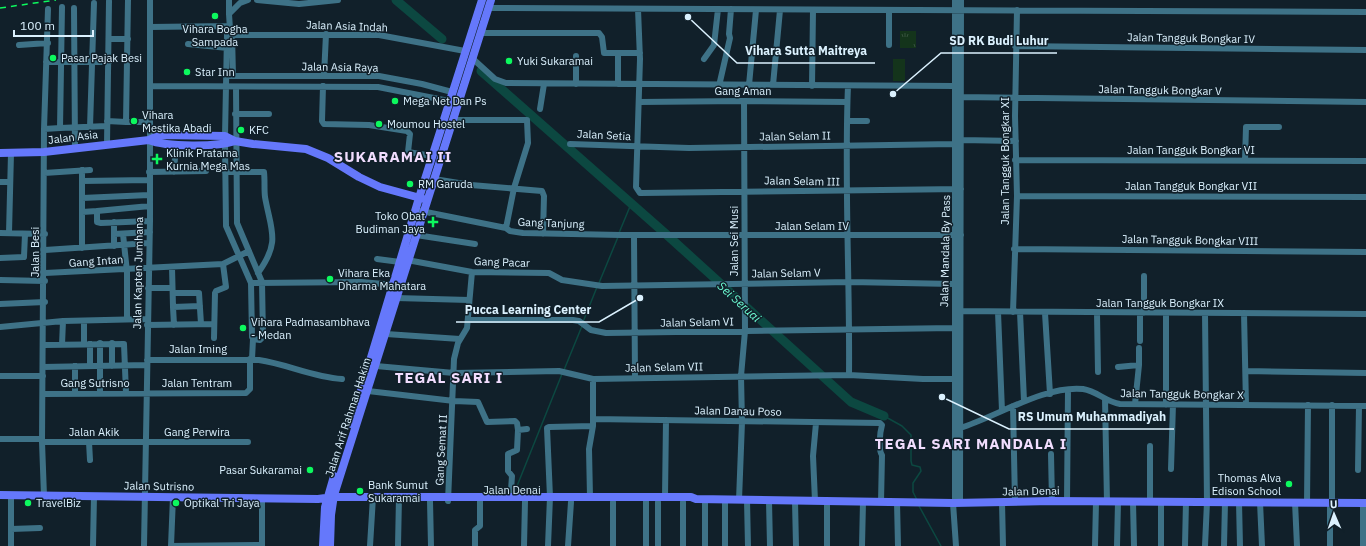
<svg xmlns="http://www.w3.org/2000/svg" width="1366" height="546" font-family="'IBM Plex Sans',sans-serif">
<defs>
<pattern id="grass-tufts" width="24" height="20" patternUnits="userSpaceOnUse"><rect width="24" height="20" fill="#14341b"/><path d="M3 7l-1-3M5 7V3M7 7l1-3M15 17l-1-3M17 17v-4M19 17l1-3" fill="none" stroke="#36523d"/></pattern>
</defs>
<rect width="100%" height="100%" fill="#11202a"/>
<path fill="url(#grass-tufts)" d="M900,31H916V48H900Z"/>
<path fill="#14341b" d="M893,59H905V81H893Z"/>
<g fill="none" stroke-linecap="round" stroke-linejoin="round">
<path stroke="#0c4841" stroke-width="1.5" d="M619,233L631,204
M599,283L618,237
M583,322L597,287
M564,370L582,326
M884,416L902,426L911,435V461L912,465L920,467L921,471L913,483V492L917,500
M515,491L562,374
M919,506L941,546"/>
<path stroke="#0c4841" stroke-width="9" d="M396,0L442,39
M481,71L667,235L851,402L884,416"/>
<path stroke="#3e7287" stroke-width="6" d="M229,0V14
M257,0L299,4L338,0
M955,0V503
M74,8L75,148
M489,8L1366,12
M638,9L640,59L636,187L640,193L961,189
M889,10V45
M150,27L229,26
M481,33H599L602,37L604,53H640
M227,35H379L465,51
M109,39H128
M188,44L228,48
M19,45L48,43
M1015,46L1366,50
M618,53V84
M576,56V84
M472,58L495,79L506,83L954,86
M704,59L714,45L718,9
M46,62H109
M227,76H379L422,84L452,92
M233,76L232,34L230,29L229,14L240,3L248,0
M324,76L326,34
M749,85L756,10
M773,85L780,10
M151,86L378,87L449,101
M323,86L322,121L324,124L369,125L407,131L410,134L408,152L432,156
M719,86L730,38L729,34L731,9
M812,86L813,10
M848,86C844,182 850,279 849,375
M958,97L1366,102
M639,102L744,101L847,102
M540,109L544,84
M235,114H269
M453,120H527L528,143L514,188L506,228
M107,121L126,122L128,0
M848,121H867
M126,122H150
M90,127L94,3
M60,128L107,126
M44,129L60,128L62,7
M225,136L227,35L230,29
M107,144L109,1
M225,144L226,226L251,283L252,337L253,339L260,340L263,337L262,282L237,223L236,87
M570,144L689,148L954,144L961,140L1016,141
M1015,160L1366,161
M1245,160L1246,127H1279
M149,172L206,171
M174,172L176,144
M225,172H264C265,180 264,189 265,197C271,231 281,241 258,273
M44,173L90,170
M434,179L471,185L542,191L544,196L543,234
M82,181L149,180
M0,182H10
M1017,196L1366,197
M82,198L149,195
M97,211L150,206
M421,211L506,228L510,231L523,233L620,235H961
M82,212L97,211V222L101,223L150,221
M0,233L45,234
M9,233L11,153
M114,234L150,232
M123,234L127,272V319
M416,235L475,244
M634,236L635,378
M114,246V222
M82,248V170
M1014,249L1366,252
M45,250L149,243
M0,258L24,257L25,234
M377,259L400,262
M407,260L472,272L549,273L562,280L602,286L850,282L954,284
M172,267L173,307L200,306
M45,273L223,264L249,251
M1144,276V313
M0,280L45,281
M251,283L361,282L395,285
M148,288H172
M173,293H199L201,324
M396,298L469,300
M0,304L45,302
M173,307L174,325
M958,311L1366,314
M998,312L1002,411
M1013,312L1017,196L1015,116L1017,10
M1020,312L1024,401
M1045,313L1050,394
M1097,313L1098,372
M1166,313V405
M1244,313L1246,405
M468,320H573L579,321L591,330L606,333L954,328
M84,321V344
M147,325L214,324
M0,327L63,321L147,319
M386,334L460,339
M214,338L215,293L216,291L226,287L223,264
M1140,341V314
M44,345L124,344L126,393
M62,345L63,321
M252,359L253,339
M147,360H259C287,364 312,377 342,379
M90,366V344
M112,366V343
M376,366L454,373L559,371L593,379L849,375L923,379H954
M43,367L147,365
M1118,367L1139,365
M1246,371L1366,373
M0,376H43
M368,391L454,401L478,402L487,422L515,421L517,423L518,430L527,429
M75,393V366
M100,393V343
M43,394L246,393L250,389V359
M1105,399L1107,502
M1135,404L1139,365V348
M1332,405V502
M1013,406L1015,502
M593,419L880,423L882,425C880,432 878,450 882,455L881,502
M960,428C996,417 1045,385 1083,389C1097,391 1106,402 1120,404L1366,406
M0,439H42
M42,442H248
M89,442L90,460
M1051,454L1052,501
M1171,469L1173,404
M1358,470L1359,406
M44,496L42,442L44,129L48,9
M507,497L511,490L512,476L508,471V454L517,450L518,430
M590,497L589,449L593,426V379
M665,497L666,420
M262,498V546
M725,500V546
M739,500L742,422L741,376L745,331L744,101
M747,500L748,546
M430,501L431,546
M448,501L454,359L458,343L467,328L472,272
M769,501L770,546
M795,501L796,546
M815,501L813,456L816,423
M1067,501L1068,390
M613,502V546
M658,502V546
M897,502L898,546
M1002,502L1003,546
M1133,502L1134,546
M1150,502V446
M1161,502V546
M1239,502L1240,546
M1260,502L1262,546
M1295,502L1297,546
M1330,502V546
M953,503L956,546
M960,503L961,0
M1307,503L1308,405
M11,529L40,528
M11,546V496
M93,546L94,496
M144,546L150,221V0
M171,546L262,545
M171,546L173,497
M370,546L373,497
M398,546L399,497
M475,546V530L480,526V501
M524,546L525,501
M548,546L550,497L547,428L549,427L593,426
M568,546L571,502
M646,546V497
M683,546V502
M705,546V500
M827,546V501
M862,546L863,502
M1095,546L1096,502
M1117,546L1118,502
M1185,546L1186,501
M1205,546L1207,502L1205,313
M1224,546L1225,502
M1363,546V503"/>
<path stroke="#6578fb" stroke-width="8" d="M149,140C166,147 218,147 235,141
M0,153L44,152L149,140L159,135L225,136L235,141L253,144L306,149L328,158L359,177L380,187L424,199
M351,424L419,198L482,0
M0,495L318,499L333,497H691L696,499L953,503L1052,501L1366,503
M323,546L325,507L334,476
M330,546L331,515L334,495L491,0"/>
<path stroke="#0cf95e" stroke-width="1.5" stroke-dasharray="6 5" stroke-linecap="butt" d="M0,8L56,0"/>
</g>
<g fill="#0cf95e" stroke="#11202a" stroke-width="1.5">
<circle cx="215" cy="16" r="4"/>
<circle cx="53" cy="58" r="4"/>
<circle cx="509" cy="61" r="4"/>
<circle cx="187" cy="72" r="4"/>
<circle cx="395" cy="101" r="4"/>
<circle cx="134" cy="121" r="4"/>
<circle cx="379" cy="124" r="4"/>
<circle cx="241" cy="130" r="4"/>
<path d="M155 153h4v4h4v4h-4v4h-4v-4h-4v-4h4z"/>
<circle cx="410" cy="184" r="4"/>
<path d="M431 216h4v4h4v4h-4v4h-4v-4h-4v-4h4z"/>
<circle cx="330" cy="279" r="4"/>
<circle cx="243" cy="328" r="4"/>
<circle cx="310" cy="470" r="4"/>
<circle cx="1289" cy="484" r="4"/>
<circle cx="360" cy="491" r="4"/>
<circle cx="28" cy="503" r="4"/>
<circle cx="176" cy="503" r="4"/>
</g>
<g text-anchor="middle" stroke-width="3" stroke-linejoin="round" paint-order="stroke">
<g font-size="11" fill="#dbf1fe" stroke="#11202a">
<text transform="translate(347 26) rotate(2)" y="4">Jalan Asia Indah</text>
<text transform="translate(1191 38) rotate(1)" y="4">Jalan Tangguk Bongkar IV</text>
<text transform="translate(340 67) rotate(1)" y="4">Jalan Asia Raya</text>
<text transform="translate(1160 90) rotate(1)" y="4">Jalan Tangguk Bongkar V</text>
<text x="743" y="95">Gang Aman</text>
<text transform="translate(604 135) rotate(3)" y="4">Jalan Setia</text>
<text transform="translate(795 136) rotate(-1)" y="4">Jalan Selam II</text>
<text transform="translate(73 137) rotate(-7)" y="4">Jalan Asia</text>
<text x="1191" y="154">Jalan Tangguk Bongkar VI</text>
<text transform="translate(1005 161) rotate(-90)" y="4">Jalan Tangguk Bongkar XI</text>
<text transform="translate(802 181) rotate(1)" y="4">Jalan Selam III</text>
<text x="1191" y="190">Jalan Tangguk Bongkar VII</text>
<text transform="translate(551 223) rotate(2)" y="4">Gang Tanjung</text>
<text x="812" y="230">Jalan Selam IV</text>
<text transform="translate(1190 240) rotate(1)" y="4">Jalan Tangguk Bongkar VIII</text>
<text transform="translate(734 241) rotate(-90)" y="4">Jalan Sei Musi</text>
<text transform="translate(945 251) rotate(-89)" y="4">Jalan Mandala By Pass</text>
<text transform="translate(35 252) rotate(-90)" y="4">Jalan Besi</text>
<text transform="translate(96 261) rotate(-4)" y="4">Gang Intan</text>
<text transform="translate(502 262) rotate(2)" y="4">Gang Pacar</text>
<text transform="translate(138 273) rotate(-89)" y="4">Jalan Kapten Jumhana</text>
<text transform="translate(786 273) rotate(-1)" y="4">Jalan Selam V</text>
<text x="1160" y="307">Jalan Tangguk Bongkar IX</text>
<text transform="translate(697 322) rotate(-1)" y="4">Jalan Selam VI</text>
<text x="198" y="353">Jalan Iming</text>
<text transform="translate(664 367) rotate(-1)" y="4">Jalan Selam VII</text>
<text x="95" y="387">Gang Sutrisno</text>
<text x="197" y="387">Jalan Tentram</text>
<text transform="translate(1182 394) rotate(1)" y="4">Jalan Tangguk Bongkar X</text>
<text transform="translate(738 411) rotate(1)" y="4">Jalan Danau Poso</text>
<text transform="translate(348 417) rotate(-72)" y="4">Jalan Arif Rahman Hakim</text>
<text x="94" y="436">Jalan Akik</text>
<text x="197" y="436">Gang Perwira</text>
<text transform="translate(441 450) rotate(-87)" y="4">Gang Semat II</text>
<text transform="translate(159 486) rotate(1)" y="4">Jalan Sutrisno</text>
<text x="512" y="494">Jalan Denai</text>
<text transform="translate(1031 491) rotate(-1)" y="4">Jalan Denai</text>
</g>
<g font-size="11" fill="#dbf1fe" stroke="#11202a" text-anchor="start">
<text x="215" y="33" text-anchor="middle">Vihara Bogha<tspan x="215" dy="13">Sampada</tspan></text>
<text x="61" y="62">Pasar Pajak Besi</text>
<text x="517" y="65">Yuki Sukaramai</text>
<text x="195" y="76">Star Inn</text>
<text x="403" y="105">Mega Net Dan Ps</text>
<text x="142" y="119">Vihara<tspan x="142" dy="13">Mestika Abadi</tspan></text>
<text x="387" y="128">Moumou Hostel</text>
<text x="249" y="134">KFC</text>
<text x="166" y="157">Klinik Pratama<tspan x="166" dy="13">Kurnia Mega Mas</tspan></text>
<text x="418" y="188">RM Garuda</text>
<text x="425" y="220" text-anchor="end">Toko Obat<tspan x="425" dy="13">Budiman Jaya</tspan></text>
<text x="338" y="277">Vihara Eka<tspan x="338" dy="13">Dharma Mahatara</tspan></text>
<text x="251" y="326">Vihara Padmasambhava<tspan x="251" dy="13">- Medan</tspan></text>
<text x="302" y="474" text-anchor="end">Pasar Sukaramai</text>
<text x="1281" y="482" text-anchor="end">Thomas Alva<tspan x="1281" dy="13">Edison School</tspan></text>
<text x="368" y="489">Bank Sumut<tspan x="368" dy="13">Sukaramai</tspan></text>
<text x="36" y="507">TravelBiz</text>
<text x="184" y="507">Optikal Tri Jaya</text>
</g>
<g font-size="12" font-style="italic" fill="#6cfbd2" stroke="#11202a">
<text transform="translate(739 302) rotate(42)" y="4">Sei Seruai</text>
</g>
<g font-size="15" font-weight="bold" letter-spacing="1" fill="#f1ddfe" stroke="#11202a">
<text x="393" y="162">SUKARAMAI II</text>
<text x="449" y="383">TEGAL SARI I</text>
<text x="971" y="449">TEGAL SARI MANDALA I</text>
</g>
</g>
<path fill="none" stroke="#dbf1fe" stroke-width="1.5" d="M893 94L941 53H1057M688 17L737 63H875M640 298L599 322H456M942 397L1009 429H1174"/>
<g fill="#dbf1fe" stroke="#11202a" stroke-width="1.5">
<circle cx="893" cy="94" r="4"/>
<circle cx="688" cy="17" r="4"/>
<circle cx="640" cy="298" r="4"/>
<circle cx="942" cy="397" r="4"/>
</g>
<g font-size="12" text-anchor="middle" font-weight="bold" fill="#dbf1fe" stroke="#11202a" stroke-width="3" stroke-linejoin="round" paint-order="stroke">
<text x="999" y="45">SD RK Budi Luhur</text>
<text x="806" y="55">Vihara Sutta Maitreya</text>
<text x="528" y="314">Pucca Learning Center</text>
<text x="1092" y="421">RS Umum Muhammadiyah</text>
</g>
<g transform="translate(1334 514) rotate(358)" stroke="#11202a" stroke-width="3" paint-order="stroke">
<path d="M0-3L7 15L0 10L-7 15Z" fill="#dbf1fe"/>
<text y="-6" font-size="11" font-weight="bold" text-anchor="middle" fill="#dbf1fe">U</text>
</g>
<path d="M14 30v6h79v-6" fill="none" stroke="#dbf1fe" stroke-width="2"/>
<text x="20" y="30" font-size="12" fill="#dbf1fe" stroke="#11202a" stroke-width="3" paint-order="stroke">100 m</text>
</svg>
